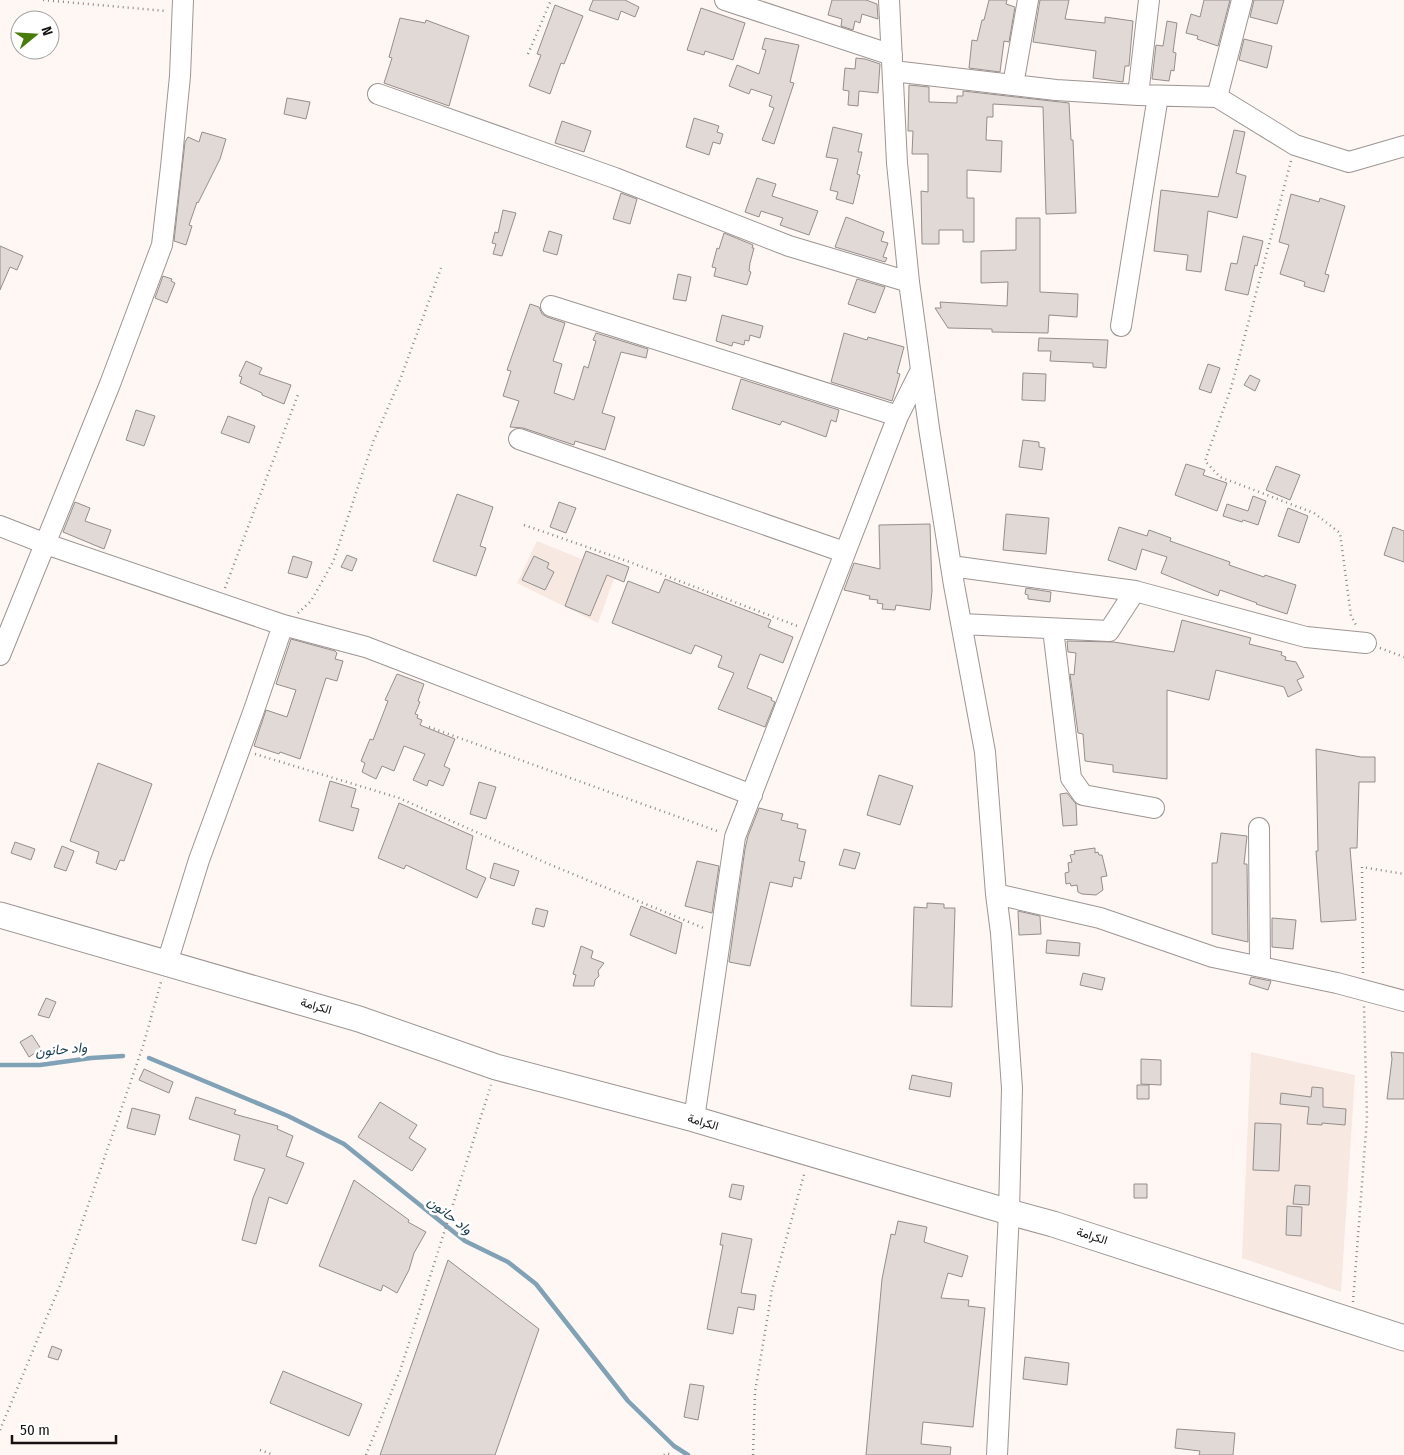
<svg xmlns="http://www.w3.org/2000/svg" width="1404" height="1455" font-family="'Fira Sans Condensed',Vazirmatn,sans-serif">
<rect width="100%" height="100%" fill="#fff7f4"/>
<path fill="#f7e8e2" d="M537,541L616,573L598,623L517,583Z
M1251,1052L1355,1075L1341,1292L1242,1258Z"/>
<g fill="none" stroke-linecap="round" stroke-linejoin="round">
<path stroke="#80a2b6" stroke-width="4.5" d="M149,1058L288,1116L344,1144L465,1241L508,1262L536,1284L628,1401L674,1446L688,1455
M0,1065H40L91,1058L123,1056"/>
</g>
<path fill="#e0d9d6" stroke="#958e8b" d="M593,0H625L639,7L635,17L621,11L618,20L589,10Z
M832,0H866L877,4L878,19L862,14L860,23L855,21L853,30L841,26L842,19L828,15Z
M989,0H1007L1006,4L1015,7L1009,42L1004,41L1000,72L969,68L972,40L977,41L982,20H984Z
M1040,0H1069L1065,19L1105,23V17L1133,21L1129,66H1125L1123,82L1093,78L1096,51L1033,42Z
M1204,0H1230L1218,46L1197,39L1198,36L1186,33L1191,14L1200,17Z
M1254,0H1284L1277,24L1250,17Z
M555,5L583,16L564,64L561,63L550,94L529,86L541,55L537,54Z
M701,8L745,23L733,60L705,51L704,55L687,50Z
M400,18L425,23L426,20L469,36L449,106L384,83L392,58L389,57Z
M1167,21L1177,23L1173,52L1176,53L1174,71L1171,70L1169,81L1152,79L1156,45L1163,46Z
M765,38L799,45L790,82L794,83L774,144L762,140L774,108L769,106L772,96L751,89L749,94L729,86L737,65L759,74L766,50L762,49Z
M1244,39L1272,46L1267,68L1239,60Z
M856,58L865,59L880,64L878,93L859,91L858,106L848,105L849,91L843,90L845,68L855,69Z
M909,85L929,87V102L957,103V96H963V91L1069,103L1071,140H1073L1076,213L1046,214L1043,107L993,104V117H987L986,140L1002,141L1001,172L967,170V198H974V242H963V230H939V244H922L921,191L928,192V154H912L913,131H908Z
M287,98L310,102L306,119L284,114Z
M694,118L719,126L717,132L723,134L720,144L713,142L709,155L686,147Z
M562,121L591,131L584,152L555,143Z
M833,127L862,134L858,152H862L857,174L860,175L853,204L836,199L838,192L830,190L838,159L826,157Z
M1234,130L1245,132L1236,173L1246,176L1237,218L1208,211L1201,272L1186,270L1188,255L1154,251L1161,190L1218,197Z
M202,132L226,139L220,159L198,203L197,202L189,225L192,226L186,245L174,241L185,142L188,137L199,142Z
M757,178L776,184L772,196L818,211L809,235L780,225L783,218L761,211L759,217L745,212Z
M621,193L637,199L630,224L613,219Z
M1291,194L1319,202L1320,198L1345,206L1325,274L1329,275L1324,292L1304,286L1305,282L1280,274L1289,245L1279,242Z
M503,210L516,213L502,256L493,254L496,244L492,243L495,232L498,233Z
M846,217L884,232L881,241L888,243L883,257L887,258L885,262L835,247Z
M1016,218H1040V292L1078,294L1077,317L1049,315L1048,333L992,332V329L948,328L935,308H941L940,302L1007,306L1008,282L981,283V251L1016,250Z
M549,231L562,235L557,255L543,251Z
M724,233L753,245L752,248H754L750,263L749,271L751,272L747,285L714,276L716,268L712,267L717,248L719,249Z
M1243,236L1263,241L1257,266L1255,265L1248,295L1225,290L1231,263L1237,264Z
M0,246L23,256L17,270L10,267L0,290Z
M678,274L691,277L686,301L673,299Z
M163,276L172,279L171,281L175,283L167,303L155,298Z
M857,279L885,287L875,313L848,304Z
M530,304L539,307L542,314L547,317L565,323L553,361L562,364L554,393L574,400L584,366L588,368L596,341L593,340L596,333L648,349L646,358L621,352L602,413L615,417L605,450L575,441L574,445L523,428L510,427L519,401L503,396L511,371L507,370Z
M722,315L763,326L760,338L750,335L749,341L745,340L744,345L733,342L732,346L716,341Z
M844,333L867,340L868,337L904,347L897,373L900,374L892,401L831,382Z
M1039,338L1108,340L1106,368L1093,367V363L1050,361L1051,351H1038Z
M246,361L262,368L259,374L291,385L284,404L262,395V393L240,383L242,377L239,376Z
M1208,364L1220,368L1211,393L1199,389Z
M1023,373L1046,374L1045,401L1022,400Z
M1250,375L1260,380L1255,391L1244,385Z
M741,379L839,410L836,422L831,420L826,437L782,421L780,425L732,409Z
M136,410L155,416L144,446L126,440Z
M228,416L255,426L249,443L221,433Z
M1023,440L1039,442V447L1045,448L1042,470L1019,467Z
M1186,464L1205,470L1203,475L1227,483L1217,511L1175,495Z
M1276,466L1300,475L1290,500L1266,490Z
M457,494L493,507L480,546L486,548L476,576L433,561Z
M1253,496L1266,501L1258,525L1243,520L1242,522L1223,516L1227,504L1248,511Z
M75,502L90,508L85,521L111,530L104,549L63,532Z
M559,502L576,508L566,533L550,527Z
M1288,508L1308,516L1299,543L1278,536Z
M1006,514L1049,518L1046,554L1003,550Z
M930,524L932,591L930,610L896,605L895,610L882,609L883,604L877,603L878,600L869,599L870,596L844,590L854,563L880,569L879,525Z
M1119,527L1147,536L1149,530L1171,538L1170,541L1230,562L1229,565L1264,577L1265,575L1296,585L1287,614L1256,604L1257,603L1220,590L1218,596L1161,573L1167,557L1142,549L1136,570L1108,560Z
M1393,527L1404,531V562L1384,555Z
M586,551L629,567L624,582L607,575L590,616L565,606Z
M347,555L357,559L352,571L341,567Z
M293,556L312,562L307,578L288,573Z
M534,556L549,563L547,568L554,572L545,590L522,580Z
M665,579L771,620L768,627L793,637L783,663L760,654L747,688L772,698L771,700L775,702L765,727L718,709L734,673L718,667L722,656L695,645L691,654L612,623L628,581L659,593Z
M1026,588L1051,592L1050,602L1028,599V595L1025,594Z
M1182,620L1251,638L1249,644L1282,652L1281,655L1286,657L1285,660L1296,662L1304,677L1297,680L1302,690L1288,697L1284,687L1216,670L1209,700L1167,690V779L1113,772V765L1085,761L1083,734L1078,733L1070,674L1074,675L1076,653L1068,652L1067,641L1114,642L1174,652Z
M291,639L335,651L337,653L335,659L343,661L337,681L326,678L300,759L280,752L279,754L254,746L266,710L287,717L296,690L276,684Z
M397,674L424,684L418,701L420,702L415,714L418,715L417,718L422,720L420,725L455,739L444,766L450,769L443,786L429,780L427,786L413,780L425,754L404,746L394,771L382,766L376,779L362,772L365,763L361,761L370,739L373,740L388,701L385,700Z
M1316,749L1361,757H1375V782H1359L1357,848H1350L1356,920L1321,922L1316,851H1318Z
M98,763L152,784L124,861L120,860L116,870L96,863L99,852L70,841Z
M879,775L913,786L900,825L867,815Z
M330,781L356,789L351,807L359,809L353,831L319,821Z
M479,782L496,787L486,819L470,814Z
M1067,793L1076,804L1077,825L1063,826L1060,794Z
M399,803L473,836L466,869L486,878L477,898L406,865L404,869L378,858Z
M759,808L783,814L781,820L798,824L797,828L806,830L799,861L805,862L801,879L794,877L792,887L770,882L750,966L729,962L745,849L748,836Z
M1221,833L1247,836L1244,864H1247L1248,942L1212,934V863H1217Z
M15,842L35,849L31,860L11,853Z
M62,846L74,851L66,871L54,867Z
M1095,848V853L1098,852L1099,855H1102L1107,876L1101,877L1103,890L1096,895L1082,894L1078,892L1077,885L1071,886L1070,883L1066,884L1065,873L1069,872L1068,863L1072,862L1070,855L1075,854L1074,851Z
M844,849L860,853L855,869L839,865Z
M697,861L719,866L712,913L685,906Z
M494,863L519,871L514,886L490,878Z
M927,903L944,904V908H955L952,1007L911,1006L914,907L927,908Z
M641,906L682,923L676,954L630,935Z
M536,908L548,911L544,927L532,924Z
M1018,911L1040,916L1041,934L1019,935Z
M1272,918L1296,920L1293,949L1272,947Z
M1047,940L1080,943L1079,956L1046,953Z
M581,946L593,951L591,958L604,963L598,971L599,976L595,980L594,986H573L576,975L573,974Z
M1083,973L1105,978L1102,990L1080,985Z
M1251,977L1271,981L1268,990L1249,984Z
M46,998L56,1002L49,1018L38,1015Z
M32,1035L41,1049L29,1057L20,1042Z
M1391,1052L1404,1053V1099H1387L1392,1059Z
M1141,1059L1161,1060V1085L1141,1084Z
M144,1069L173,1082L169,1093L139,1080Z
M912,1075L952,1083L950,1097L909,1089Z
M1137,1085H1149V1099H1137Z
M1312,1087L1323,1088V1107L1346,1109L1345,1125L1322,1123V1125L1307,1124L1309,1107L1280,1104L1281,1093L1311,1097Z
M196,1097L236,1110L234,1114L278,1126L277,1129L293,1136L286,1156L304,1163L287,1204L269,1197L256,1244L242,1240L253,1198L265,1169L234,1160L240,1135L189,1119Z
M380,1102L417,1125L409,1138L426,1149L412,1171L358,1137Z
M132,1108L160,1115L155,1135L127,1128Z
M1255,1123L1281,1124L1279,1171L1253,1170Z
M354,1180L409,1220L408,1222L426,1232L414,1253L409,1270L397,1293L383,1285L381,1291L319,1266Z
M732,1184L744,1186L741,1200L729,1197Z
M1134,1184H1147V1198H1134Z
M1295,1185L1310,1186L1309,1205L1293,1204Z
M1287,1206L1302,1207L1301,1236L1286,1235Z
M898,1221L927,1227L924,1242L968,1256L962,1277L948,1273L941,1298L969,1300L968,1306L985,1308L973,1427L923,1422L921,1444L951,1447L950,1455H866L882,1279L891,1234L895,1235Z
M722,1233L752,1239L741,1293L756,1295L754,1310L738,1307L733,1334L707,1329L723,1245H720Z
M448,1260L539,1329L495,1455H380Z
M52,1346L62,1350L58,1360L48,1357Z
M1025,1357L1069,1363L1067,1385L1023,1379Z
M283,1371L362,1404L349,1436L270,1403Z
M690,1384L704,1386L698,1420L684,1417Z
M1177,1429L1235,1433L1233,1455H1199L1200,1451L1175,1448Z"/>
<g fill="none" stroke-linecap="round" stroke-linejoin="round">
<defs>
<path id="minor" d="M725,0L892,55
M889,0L897,163L909,282L929,428L954,585L985,752L996,894L1001,933L1012,1088L1009,1212L997,1455
M893,71L1056,90L1138,95L1217,97L1295,145L1349,162L1404,146
M1013,85L1028,0
M378,94L615,178L789,246L909,282
M1138,95L1149,0
M1217,97L1242,0
M551,306L898,416
M1121,326L1158,96
M519,439L844,552
M0,526L46,544L283,625L366,647L752,795
M951,566L1135,591
M962,624L1109,631L1135,591L1306,637L1366,643
M1053,629L1071,778L1083,795L1154,808
M0,655L110,384L162,245L171,167L180,76L183,0
M1259,828L1260,966
M996,894L1100,918L1213,957L1337,983L1404,1001
M167,963L199,860L254,710L283,625
M694,1119L735,837L898,416L921,370"/>
<path id="major" d="M0,915L359,1019L496,1067L694,1119L1009,1212L1053,1224L1404,1338"/>
</defs>
<use href="#minor" stroke="#9d9593" stroke-width="22"/>
<use href="#major" stroke="#9d9593" stroke-width="27"/>
<path stroke="#8c8684" stroke-width="2.5" stroke-dasharray="1 4" stroke-linecap="butt" d="M43,0L166,11
M528,54L551,0
M1291,161L1231,388L1205,461L1220,477L1314,513L1340,533L1351,616L1356,625
M524,525L627,561L800,627
M225,588L299,392
M298,613L311,601L333,562L373,442L400,380L441,268
M1380,648L1404,657
M429,727L720,832
M255,754L399,798L551,865L706,929
M1363,973L1362,867L1404,874
M1353,1302L1367,1118L1364,1006
M0,1430L63,1278L143,1046L161,982
M260,1450L274,1455
M366,1455L400,1371L491,1085
M664,1455L667,1453L671,1455
M753,1455L755,1392L772,1290L805,1171"/>
<use href="#minor" stroke="#fff" stroke-width="20"/>
<use href="#major" stroke="#fff" stroke-width="25"/>
</g>
<g text-anchor="middle" stroke-width="5" stroke-linejoin="round" paint-order="stroke">
<g font-size="12" fill="#151211" stroke="#fff">
<text transform="translate(316 1006) rotate(16)" y="4">الكرامة</text>
<text transform="translate(703 1122) rotate(16)" y="4">الكرامة</text>
<text transform="translate(1092 1236) rotate(18)" y="4">الكرامة</text>
</g>
<g font-size="14" font-style="italic" fill="#153c50" stroke="#fff">
<text transform="translate(61 1049) rotate(-5)" y="5">واد حانون</text>
<text transform="translate(450 1215) rotate(38)" y="5">واد حانون</text>
</g>
</g>
<g transform="translate(35 35) rotate(72)"><circle r="24" fill="#ffffff" stroke="#a1a0a0"/>
<path d="M0-4L9 19L0 12L-9 19Z" fill="#477b0a"/>
<text y="-8" font-size="14" font-weight="bold" text-anchor="middle" fill="#151211">N</text>
</g>
<path d="M12 1435v8h104v-8" fill="none" stroke="#151211" stroke-width="2.5"/>
<text x="20" y="1435" font-size="15" fill="#151211" stroke="#ffffff" stroke-width="4" paint-order="stroke">50 m</text>
</svg>
